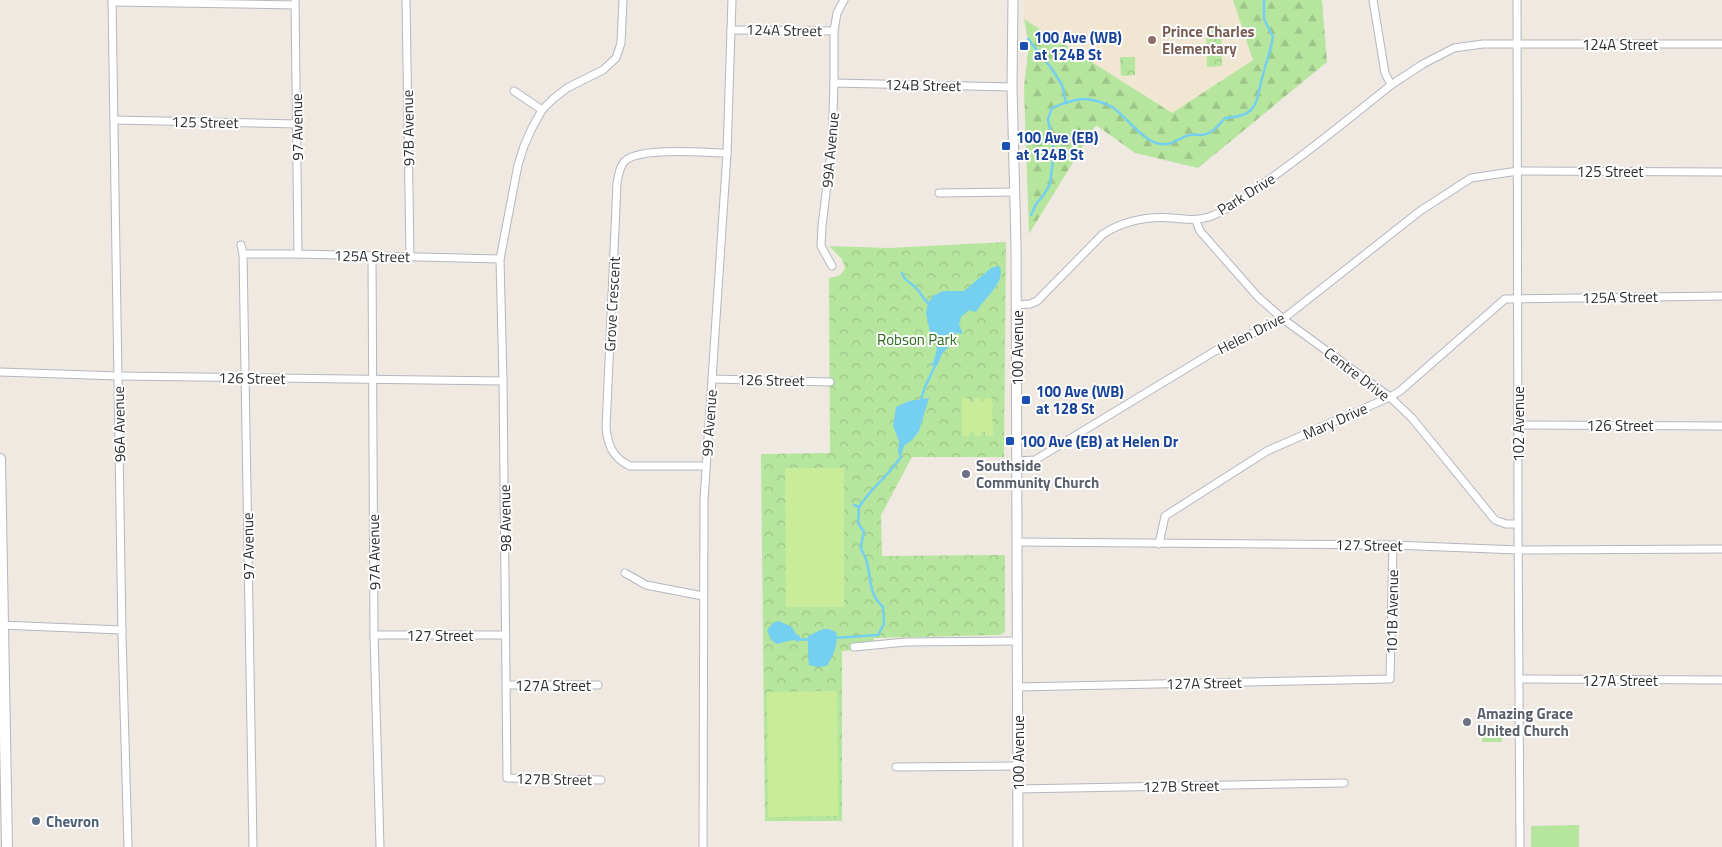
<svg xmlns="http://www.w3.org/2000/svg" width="1722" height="847" font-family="'Titillium Web',sans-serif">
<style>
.education{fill:#f0e6d1}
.grass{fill:#b6e59e}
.forest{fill:url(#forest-firs)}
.park{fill:url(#park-crowns)}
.pitch{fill:#c9ec9a}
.water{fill:#75cff0}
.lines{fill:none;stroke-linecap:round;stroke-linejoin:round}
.stream{stroke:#75cff0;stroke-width:2.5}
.minor-casing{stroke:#b4b7c1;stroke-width:9}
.tertiary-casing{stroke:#b4b7c1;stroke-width:11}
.secondary-casing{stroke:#b4b7c1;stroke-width:12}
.minor{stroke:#fff;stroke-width:7}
.tertiary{stroke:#fff;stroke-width:9}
.secondary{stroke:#fff;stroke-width:10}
.education-dot{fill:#8d6e63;stroke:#fff;stroke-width:2}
.transit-dot{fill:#1a4fb4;stroke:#fff;stroke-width:2}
.worship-dot{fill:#6b7280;stroke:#fff;stroke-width:2}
.service-dot{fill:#5c6f8a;stroke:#fff;stroke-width:2}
.labels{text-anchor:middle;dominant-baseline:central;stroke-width:4;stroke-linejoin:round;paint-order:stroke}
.street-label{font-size:15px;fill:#2e2e2e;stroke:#fff}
.education-label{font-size:15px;font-weight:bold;fill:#785e54;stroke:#fff;text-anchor:start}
.transit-label{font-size:15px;font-weight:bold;fill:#164399;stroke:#fff;text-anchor:start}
.park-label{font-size:15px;fill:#2c6e1b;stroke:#fff}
.worship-label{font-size:15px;font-weight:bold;fill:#5b616d;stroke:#fff;text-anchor:start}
.service-label{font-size:15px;font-weight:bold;fill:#4e5e75;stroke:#fff;text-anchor:start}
</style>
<defs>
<pattern id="forest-firs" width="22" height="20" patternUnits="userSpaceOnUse" patternTransform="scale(1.25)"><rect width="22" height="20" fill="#b6e59e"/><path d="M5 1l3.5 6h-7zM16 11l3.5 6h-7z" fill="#9dc588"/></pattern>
<pattern id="park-crowns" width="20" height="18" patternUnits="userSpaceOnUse" patternTransform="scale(1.25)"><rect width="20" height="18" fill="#b6e59e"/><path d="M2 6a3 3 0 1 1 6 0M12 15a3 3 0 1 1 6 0" fill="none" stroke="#9dc588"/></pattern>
</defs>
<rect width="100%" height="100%" fill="#efe9e1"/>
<polygon class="education" points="1024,0 1233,0 1253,60 1172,113 1024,19"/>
<g class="grass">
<path d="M1482 726H1502C1504 735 1505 733 1501 742H1482Z"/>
<polygon points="1579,825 1579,847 1531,847 1531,826"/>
</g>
<polygon class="forest" points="1233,0 1322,0 1327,62 1198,168 1135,153 1096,125 1029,234 1024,87 1029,44 1024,19 1172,113 1253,60"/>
<g class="park">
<polygon points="1206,25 1221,25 1222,66 1207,67"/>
<polygon points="1120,57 1135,57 1135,75 1121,76"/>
<path d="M1006 242 1004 457H912L881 515 882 556 1005 555V631L1003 634 998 635 874 638 873 649 842 651V821H765L761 454 830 453 829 278C837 277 841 276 845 268L842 259 829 246 889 248Z"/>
</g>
<g class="pitch">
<polygon points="962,398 969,398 970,402 973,402 973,398 981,398 981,402 985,402 985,398 992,398 993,436 985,436 985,432 982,432 981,436 974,436 974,432 970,432 970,436 962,436"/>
<polygon points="785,468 844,468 844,607 786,607"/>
<polygon points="837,691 838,816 768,817 767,692"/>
</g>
<g class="water">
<path d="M998 266 1000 267C1005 284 984 298 977 311L974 312 969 310 961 317 959 325 963 334 955 333 952 343 942 354 937 366 930 365 933 363 937 349 936 347 938 344 935 336 932 335 931 337 926 313 928 303 933 296 943 291H964L991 268Z"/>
<polygon points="929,398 919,431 912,440 904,446 900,459 898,451 899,441 893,426 896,407 909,401"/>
<polygon points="779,621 792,627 796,634 800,636 799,642 793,640 777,644 771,640 767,630 774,622"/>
<path d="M823 629H829L836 632C839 643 833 656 827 666L817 667 809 665C808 662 808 641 808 636Z"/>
</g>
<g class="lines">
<g class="stream">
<polyline points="1028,39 1052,69 1062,85 1066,103"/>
<path d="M1031 215 1036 204 1043 196 1050 184 1054 152 1048 119 1052 108C1062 104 1075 98 1086 99 1094 100 1105 103 1112 107 1128 117 1146 148 1168 144 1174 143 1182 137 1189 135 1194 134 1196 135 1201 135 1211 135 1219 125 1225 118 1260 116 1255 102 1263 75 1266 62 1271 50 1273 37L1264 19V0"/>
<path d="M902 273C905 283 913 283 918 290 922 295 923 299 928 303"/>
<polyline points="921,399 925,387 935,366"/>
<path d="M859 507C871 488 889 475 901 457"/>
<path d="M834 638 878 635 884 624 883 607C867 592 872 578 866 559 865 556 862 552 861 548 861 543 863 537 864 532L858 523 859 507 854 505"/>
<polyline points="797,639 811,640"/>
</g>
<g class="minor-casing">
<g id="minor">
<polyline points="112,0 122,636 128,847"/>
<polyline points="295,0 298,254"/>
<polyline points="406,0 410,256"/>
<polyline points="1517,0 1518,524 1520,847"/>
<polyline points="112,2 295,5"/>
<polyline points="731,30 834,31 837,13 844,0"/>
<polyline points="834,83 1012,87"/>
<polyline points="1391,85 1423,64 1454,48 1483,44 1722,44"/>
<polyline points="514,91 542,110"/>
<polyline points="114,120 297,124"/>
<polyline points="939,193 1015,192"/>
<polyline points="1196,221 1200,231 1258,297 1283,319 1390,397 1412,418 1495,520 1506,524 1518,524"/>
<polyline points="241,245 243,254 253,847"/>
<polyline points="243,254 298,254 500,259"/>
<polyline points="372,256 374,635 380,847"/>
<polyline points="832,266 821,246 822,226 832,144 834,83 834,31"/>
<path d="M1017 305 1030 304 1037 301 1103 234C1124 221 1147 216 1172 218 1185 219 1196 221 1209 217 1231 209 1249 194 1267 181 1310 151 1350 118 1391 85L1385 73 1373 0"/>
<polyline points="0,372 119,376 503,381"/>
<polyline points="712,379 830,382"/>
<polyline points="1518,425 1722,426"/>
<polyline points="1017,461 1035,460 1215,351 1283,319 1420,211 1471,178 1518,171 1722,172"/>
<path d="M706 466H630C613 458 608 446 606 428L617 184C618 177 619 168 624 162 637 146 706 153 727 153"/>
<polyline points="1017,542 1393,545 1518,550 1722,549"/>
<polyline points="1159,544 1165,516 1267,451 1390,397 1400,391 1505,299 1722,296"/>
<polyline points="625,573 646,585 703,596"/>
<polyline points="0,625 122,630"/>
<polyline points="374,635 506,635"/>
<polyline points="854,647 906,642 1018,641"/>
<polyline points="1519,679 1722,680"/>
<polyline points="507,685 598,685"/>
<polyline points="1018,687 1390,679 1393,545"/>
<polyline points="896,767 1018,766"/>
<polyline points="601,780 507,778 503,381 500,259 518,165 524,146 532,128 542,110 553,99 567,88 603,70 616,58 621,43 623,0"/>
<polyline points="1018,789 1344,783"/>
<polyline points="703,847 704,500 727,153 732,0"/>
</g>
</g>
<g class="tertiary-casing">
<polyline id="tertiary" points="1013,0 1012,87 1016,244 1018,847"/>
</g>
<g class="secondary-casing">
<polyline id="secondary" points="0,459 7,847"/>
</g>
<use href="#minor" class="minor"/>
<use href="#tertiary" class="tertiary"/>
<use href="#secondary" class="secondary"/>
</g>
<circle class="education-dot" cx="1152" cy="40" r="5"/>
<g class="transit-dot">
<rect x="1019" y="41" width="10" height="10" rx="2.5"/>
<rect x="1001" y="141" width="10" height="10" rx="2.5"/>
<rect x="1021" y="395" width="10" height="10" rx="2.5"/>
<rect x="1005" y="436" width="10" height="10" rx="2.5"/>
</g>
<g class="worship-dot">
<circle cx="966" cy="474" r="5"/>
<circle cx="1467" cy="722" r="5"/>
</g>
<circle class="service-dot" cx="36" cy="821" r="5"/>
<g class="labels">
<g class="street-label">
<text transform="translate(784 30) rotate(1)">124A Street</text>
<text x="1620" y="44">124A Street</text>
<text transform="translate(923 85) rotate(1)">124B Street</text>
<text transform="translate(205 122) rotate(1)">125 Street</text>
<text transform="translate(297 127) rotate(-91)">97 Avenue</text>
<text transform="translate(408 128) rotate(-91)">97B Avenue</text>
<text transform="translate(830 150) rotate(-85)">99A Avenue</text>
<text x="1610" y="171">125 Street</text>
<text transform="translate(1246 194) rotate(-32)">Park Drive</text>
<text transform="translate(372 256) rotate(1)">125A Street</text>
<text transform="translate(1620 297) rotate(-1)">125A Street</text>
<text transform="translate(612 304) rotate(-87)">Grove Crescent</text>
<text transform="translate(1251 333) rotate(-27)">Helen Drive</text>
<text transform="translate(1017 348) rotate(-90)">100 Avenue</text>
<text transform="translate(1357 374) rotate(37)">Centre Drive</text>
<text transform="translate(252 378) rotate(1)">126 Street</text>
<text transform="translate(771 380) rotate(1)">126 Street</text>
<text transform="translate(1335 421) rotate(-24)">Mary Drive</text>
<text transform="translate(709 423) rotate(-86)">99 Avenue</text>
<text transform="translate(119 424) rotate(-91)">96A Avenue</text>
<text transform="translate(1518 424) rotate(-90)">102 Avenue</text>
<text x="1620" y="425">126 Street</text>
<text transform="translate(505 518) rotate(-91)">98 Avenue</text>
<text transform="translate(1369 545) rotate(1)">127 Street</text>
<text transform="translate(248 546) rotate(-91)">97 Avenue</text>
<text transform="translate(374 552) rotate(-91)">97A Avenue</text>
<text transform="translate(1392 612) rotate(-89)">101B Avenue</text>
<text x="440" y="635">127 Street</text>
<text x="1620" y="680">127A Street</text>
<text transform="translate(1204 683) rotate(-1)">127A Street</text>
<text x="553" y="685">127A Street</text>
<text transform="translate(1018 753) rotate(-90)">100 Avenue</text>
<text transform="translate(554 779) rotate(1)">127B Street</text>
<text transform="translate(1181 786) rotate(-1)">127B Street</text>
</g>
<g class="education-label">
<text x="1162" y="31">Prince Charles<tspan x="1162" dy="17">Elementary</tspan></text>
</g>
<g class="transit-label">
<text x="1034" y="37">100 Ave (WB)<tspan x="1034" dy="17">at 124B St</tspan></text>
<text x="1016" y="137">100 Ave (EB)<tspan x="1016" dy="17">at 124B St</tspan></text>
<text x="1036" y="391">100 Ave (WB)<tspan x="1036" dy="17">at 128 St</tspan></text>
<text x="1020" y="441">100 Ave (EB) at Helen Dr</text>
</g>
<g class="park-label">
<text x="917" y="339">Robson Park</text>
</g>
<g class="worship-label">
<text x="976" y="465">Southside<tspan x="976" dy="17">Community Church</tspan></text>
<text x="1477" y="713">Amazing Grace<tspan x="1477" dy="17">United Church</tspan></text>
</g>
<g class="service-label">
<text x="46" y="821">Chevron</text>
</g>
</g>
</svg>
